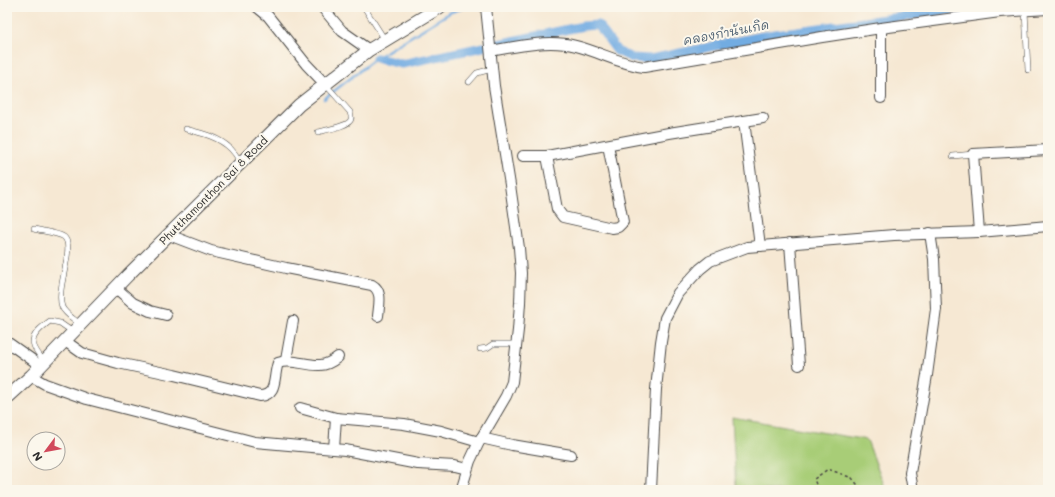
<svg xmlns="http://www.w3.org/2000/svg" width="1055" height="497" font-family="Mali,'Playpen Sans Thai',sans-serif">
<style>
.green{fill:#a8cd77;stroke:#6a7c51}
.lines{fill:none;stroke-linecap:round;stroke-linejoin:round}
.stream{stroke:#72ace2;stroke-width:2.5}
.canal{stroke:#72ace2;stroke-width:9}
.service-casing{stroke:#494744;stroke-width:6}
.minor-casing{stroke:#494744;stroke-width:12}
.tertiary-casing{stroke:#494744;stroke-width:14}
.path{stroke:#494744;stroke-width:1.5;stroke-dasharray:3 3;stroke-linecap:butt}
.service{stroke:#fff;stroke-width:5}
.minor{stroke:#fff;stroke-width:10}
.tertiary{stroke:#fff;stroke-width:12}
.labels{text-anchor:middle;dominant-baseline:central;stroke-width:4;stroke-linejoin:round;paint-order:stroke}
.street-label{font-size:11px;fill:#2b2b2b;stroke:#fbf7ec}
.water-label{font-size:12px;font-style:italic;fill:#44586b;stroke:#fbf7ec}
</style>
<rect width="100%" height="100%" fill="#fbf7ec"/>
<filter id="ink" filterUnits="userSpaceOnUse"><feTurbulence type="fractalNoise" baseFrequency=".025" numOctaves="2"/><feDisplacementMap in="SourceGraphic" scale="8" xChannelSelector="R" yChannelSelector="G"/><feConvolveMatrix kernelMatrix="1 2 1 2 8 2 1 2 1" color-interpolation-filters="sRGB"/></filter>
<filter id="wash" filterUnits="userSpaceOnUse"><feTurbulence type="fractalNoise" baseFrequency=".012" numOctaves="4" result="noise"/><feDisplacementMap in="SourceGraphic" scale="16" xChannelSelector="R" yChannelSelector="G"/><feGaussianBlur stdDeviation="0.9" result="paint"/><feColorMatrix in="noise" values="0 0 0 0 0 0 0 0 0 0 0 0 0 0 0 0 0 1.4 0 .05"/><feComposite in="paint" operator="in"/></filter>
<g filter="url(#wash)">
<rect width="100%" height="100%" fill="#f6e8d3"/>
<polygon class="green" points="732,417 867,440 886,490 736,490"/>
<g class="lines">
<polyline class="stream" points="324,99 376,58 451,12 466,7"/>
<g class="canal">
<polyline points="498,44 583,26 598,25 617,51 632,58 651,59 768,35 974,7"/>
<polyline points="376,58 402,64 483,47"/>
</g>
</g>
</g>
<g filter="url(#ink)">
<g class="lines">
<g class="service-casing">
<g id="service">
<polyline points="364,7 385,40"/>
<polyline points="1025,11 1028,70"/>
<polyline points="469,82 477,73 492,69"/>
<path d="M186 129C202 133 219 137 231 149 235 153 238 158 240 162"/>
<path d="M318 132C325 130 350 126 351 119 352 117 350 114 350 112L325 84"/>
<polyline points="953,156 973,154"/>
<path d="M34 229C41 231 59 233 64 237 76 247 55 289 62 307 65 314 74 319 80 324"/>
<polyline points="480,349 487,348 493,344 516,344"/>
<path d="M45 362C27 342 30 336 50 321L60 323 73 332"/>
</g>
</g>
<g class="minor-casing">
<g id="minor">
<polyline points="257,7 268,16 306,64 325,84"/>
<polyline points="322,7 342,31 369,50"/>
<polyline points="881,28 881,98"/>
<path d="M491 51C518 46 549 39 576 46 600 52 620 64 644 67L822 37 881 28 1000 12 1048 9"/>
<polyline points="744,121 760,246"/>
<polyline points="523,156 547,156 669,133 763,118"/>
<polyline points="547,156 557,209 563,217 612,228 618,227 623,222 608,145"/>
<polyline points="979,232 973,154 1048,150"/>
<path d="M169 235 211 251 286 268 372 285C383 291 379 305 378 316"/>
<polyline points="790,243 799,365"/>
<polyline points="116,288 133,303 150,311 166,315"/>
<path d="M65 341 82 353 118 363 174 375 260 396C278 395 273 376 278 363 292 358 306 366 320 365 327 365 333 361 338 357"/>
<polyline points="7,342 41,366"/>
<polyline points="286,360 293,321"/>
<polyline points="31,376 45,384 87,399 255,442 345,450 418,464 455,466 467,469"/>
<polyline points="300,408 336,418 404,424 441,431 479,442"/>
<polyline points="481,438 512,445 571,455"/>
<polyline points="334,449 336,418"/>
<polyline points="461,490 470,461 479,442 506,396 512,382 518,330 520,303 521,273 519,248 510,185 494,86 486,7"/>
<polyline points="651,490 656,389 661,342 665,318 678,293 700,269 710,261 747,247 894,235 979,232 1048,226"/>
<polyline points="913,490 910,473 927,375 936,309 934,259 930,233"/>
</g>
</g>
<g class="tertiary-casing">
<polyline id="tertiary" points="7,398 31,376 128,275 299,105 369,50 440,7"/>
</g>
<polyline class="path" points="818,490 814,479 828,469 852,478 862,490"/>
<use href="#service" class="service"/>
<use href="#minor" class="minor"/>
<use href="#tertiary" class="tertiary"/>
</g>
</g>
<g class="labels">
<g class="street-label">
<text transform="translate(213 190) rotate(-45)">Phutthamonthon Sai 8 Road</text>
</g>
<g class="water-label">
<text transform="translate(726 32) rotate(-11)">คลองกำนันเกิด</text>
</g>
</g>
<rect width="1055" height="497" fill="none" stroke="#fbf7ec" stroke-width="24"/>
<g transform="translate(46 451) rotate(238)"><circle r="19" fill="#fbf7ec" stroke="#a8a59f"/>
<path d="M0-3L7 15L0 10L-7 15Z" fill="#d1495b"/>
<text y="-6" font-size="11" font-weight="bold" text-anchor="middle" fill="#2b2b2b">N</text>
</g>
</svg>
